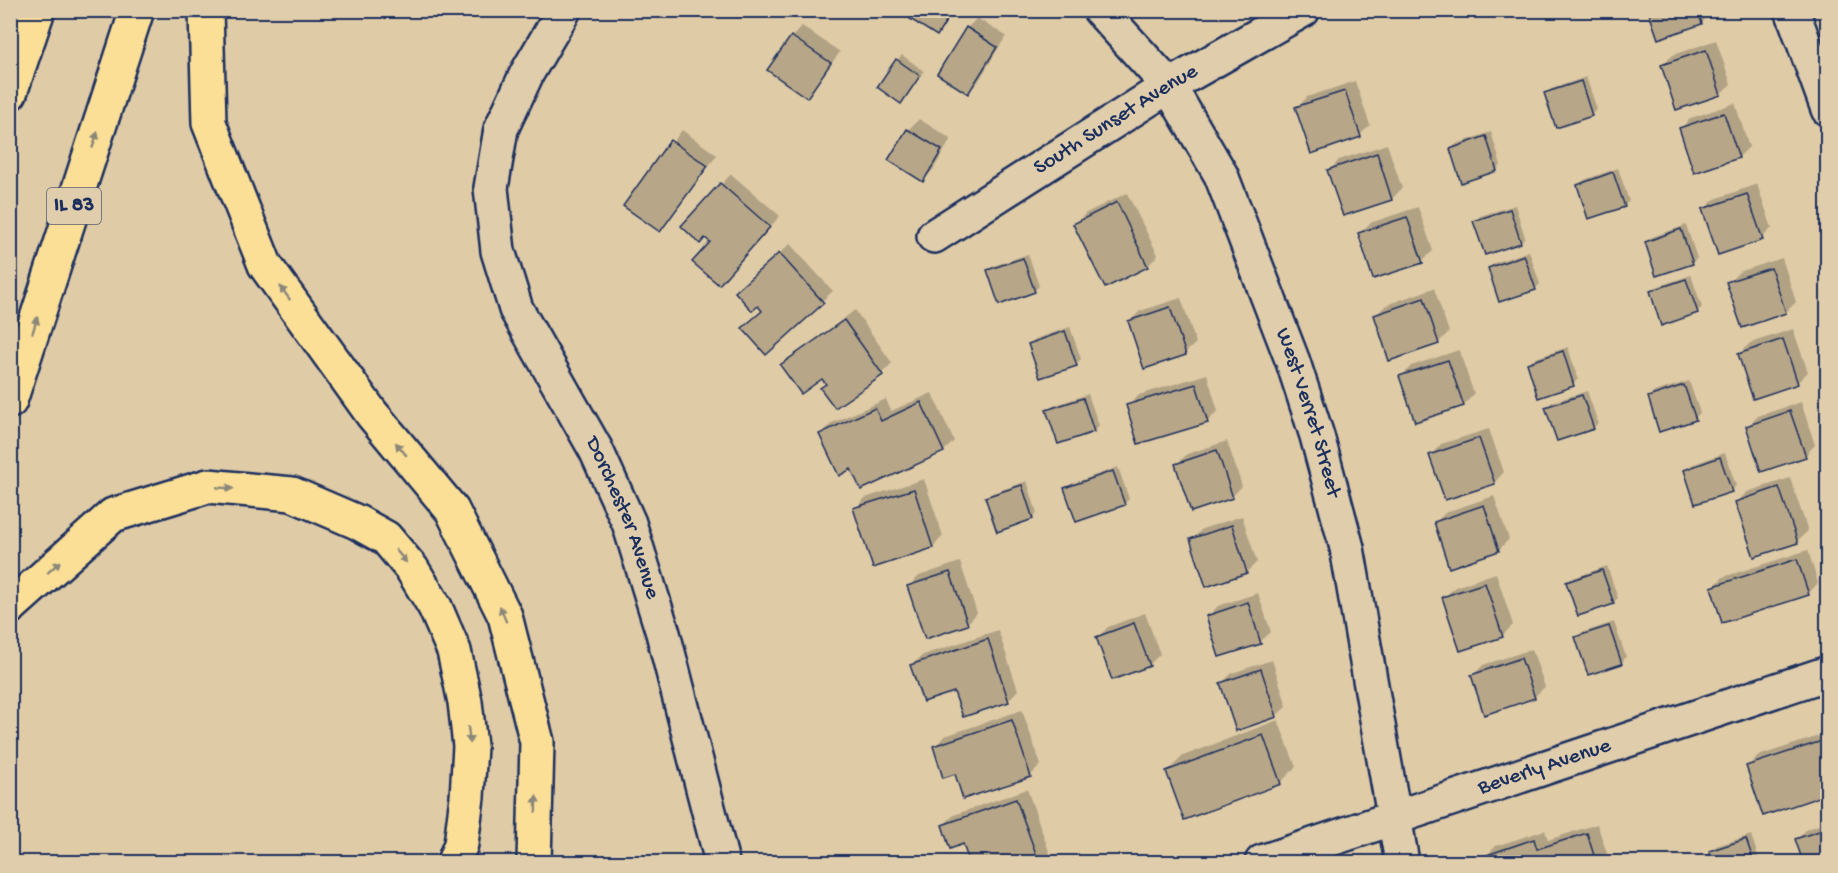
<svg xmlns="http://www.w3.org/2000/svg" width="1838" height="873" font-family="'Gochi Hand',sans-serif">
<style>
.shadow{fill:#0003}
.building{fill:#b7a688;stroke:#1b2f5e;stroke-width:1.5}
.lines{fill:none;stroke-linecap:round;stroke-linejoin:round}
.minor-casing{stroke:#1b2f5e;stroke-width:38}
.highway-casing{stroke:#1b2f5e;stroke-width:38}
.minor{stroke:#dfcdab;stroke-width:33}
.highway{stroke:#fbdf96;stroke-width:33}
.oneway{fill:#8b877a}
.labels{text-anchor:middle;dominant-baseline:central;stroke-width:4.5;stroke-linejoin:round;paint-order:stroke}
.shield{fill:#dfcdab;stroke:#565e75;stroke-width:1.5}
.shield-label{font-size:21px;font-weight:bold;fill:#1b2f5e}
.street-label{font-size:22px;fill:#1b2f5e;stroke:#dfcdab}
</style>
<rect width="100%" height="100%" fill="#dfcba6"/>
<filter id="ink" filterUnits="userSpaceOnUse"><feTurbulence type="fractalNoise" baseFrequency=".0167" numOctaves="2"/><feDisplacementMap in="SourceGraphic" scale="12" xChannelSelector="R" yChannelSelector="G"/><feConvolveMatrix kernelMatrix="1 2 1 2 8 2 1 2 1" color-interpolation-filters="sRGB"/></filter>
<g filter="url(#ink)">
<g class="shadow">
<polygon points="899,10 955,10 937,34"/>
<polygon points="1650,10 1712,10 1712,12 1702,23 1658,37"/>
<polygon points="977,18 1006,36 978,82 968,92 967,28"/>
<polygon points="802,26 840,52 807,96 792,37"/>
<polygon points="1716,40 1731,84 1720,94 1662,65 1673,55"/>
<polygon points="902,55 924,71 906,97 897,60"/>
<polygon points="1586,77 1597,109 1592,114 1557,126 1546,94 1551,89"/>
<polygon points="1355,81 1370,125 1360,135 1297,108 1307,97"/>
<polygon points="1735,103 1749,147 1739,157 1681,128 1691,118"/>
<polygon points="919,119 951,139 933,170 923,180 890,160 908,130"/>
<polygon points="682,130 717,155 660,230 625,206"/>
<polygon points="1491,132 1501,165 1497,170 1451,149 1456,144"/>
<polygon points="1387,144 1402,188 1392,199 1344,214 1329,171 1339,160"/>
<polygon points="1618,168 1629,201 1624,206 1579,185 1584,180"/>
<polygon points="731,174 780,216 729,273 712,242 683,226"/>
<polygon points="1757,184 1772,228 1762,238 1704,209 1715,199"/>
<polygon points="1127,193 1158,255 1148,266 1106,286 1075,224 1086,213"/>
<polygon points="1515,205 1525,237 1521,242 1475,221 1480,216"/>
<polygon points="1418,207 1433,251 1422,261 1360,233 1370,223"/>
<polygon points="1686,225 1697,258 1692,263 1647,242 1652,237"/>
<polygon points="790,244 833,291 766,353 763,310 748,281"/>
<polygon points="1529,251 1540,284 1535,289 1489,268 1494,263"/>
<polygon points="1028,254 1039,286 1034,291 989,271 993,266"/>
<polygon points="1782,258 1796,302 1786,312 1728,283 1739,272"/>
<polygon points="1691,275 1702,307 1697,312 1651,292 1656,287"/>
<polygon points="1434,288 1449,332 1438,343 1376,315 1386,305"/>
<polygon points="1181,298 1196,343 1185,353 1130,321 1140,311"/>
<polygon points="855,310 892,363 882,373 827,383 823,377 782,365"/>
<polygon points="1070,327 1081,359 1076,364 1030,344 1035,339"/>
<polygon points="1793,329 1808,372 1797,383 1739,354 1750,343"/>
<polygon points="1568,347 1578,379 1573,384 1528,364 1533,359"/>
<polygon points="1459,350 1474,394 1464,405 1401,377 1411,366"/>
<polygon points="1207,374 1218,411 1207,422 1128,406 1139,395"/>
<polygon points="1689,381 1700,413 1695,418 1649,397 1654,392"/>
<polygon points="1587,391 1598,423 1593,428 1547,407 1552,402"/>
<polygon points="932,393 954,441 944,451 852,467 821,434 832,423 886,399 891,411"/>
<polygon points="1088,394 1099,426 1094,431 1059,443 1048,411 1053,406"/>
<polygon points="1801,402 1815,445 1805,456 1748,426 1758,416"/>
<polygon points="1489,429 1504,472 1494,483 1431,455 1441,444"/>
<polygon points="1227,441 1242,486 1232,497 1177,464 1187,454"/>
<polygon points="1725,453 1736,486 1731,491 1686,470 1691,465"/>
<polygon points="1118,467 1129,499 1124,504 1066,489 1071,484"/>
<polygon points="1790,478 1808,531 1797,541 1737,502 1747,492"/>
<polygon points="924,479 943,536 933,547 874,566 855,509 865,498"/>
<polygon points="1027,481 1037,513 1032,518 987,498 992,493"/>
<polygon points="1494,496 1509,539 1499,550 1450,566 1436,522 1446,512"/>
<polygon points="1242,516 1257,562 1247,572 1192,540 1202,529"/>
<polygon points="1808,550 1818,583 1808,594 1713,587 1723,577"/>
<polygon points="960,562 977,613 967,624 909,586 919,576"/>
<polygon points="1607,566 1618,598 1613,603 1568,583 1573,578"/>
<polygon points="1496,573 1513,625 1502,636 1444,598 1455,587"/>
<polygon points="1258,593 1271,632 1260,642 1208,616 1218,606"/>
<polygon points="1145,613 1160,654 1150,664 1113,678 1098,637 1108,627"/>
<polygon points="1614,622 1626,657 1622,662 1589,673 1576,638 1581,633"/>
<polygon points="998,630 1018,690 1008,701 955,690 912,665 923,655"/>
<polygon points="1532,649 1545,687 1534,697 1473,675 1483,665"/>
<polygon points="1272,660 1287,706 1276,716 1221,684 1232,673"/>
<polygon points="1022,710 1041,765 1030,776 955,772 935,746 945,736"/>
<polygon points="1278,720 1296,767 1280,783 1168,771 1183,756"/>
<polygon points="1828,733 1828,793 1748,766 1758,756"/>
<polygon points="1027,789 1050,854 1041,862 971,862 964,842 943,825 954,815"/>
<polygon points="1828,822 1828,862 1805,862 1797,839 1807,829"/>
<polygon points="1597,824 1607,853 1598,862 1488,862 1486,856 1496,846 1545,830 1548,840"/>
<polygon points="1751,835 1760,862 1715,862 1711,851 1716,846"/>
</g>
<g class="building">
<polygon points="896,10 953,10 937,36"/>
<polygon points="1648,10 1698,10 1702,24 1658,39"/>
<polygon points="966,27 997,47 968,94 937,74"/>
<polygon points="791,36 831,63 807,98 767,70"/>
<polygon points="1706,50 1721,95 1676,110 1661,65"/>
<polygon points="896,59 920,76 901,104 877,87"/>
<polygon points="1581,81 1592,116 1556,128 1544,93"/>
<polygon points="1345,91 1361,137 1311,154 1295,107"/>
<polygon points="1724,113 1739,158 1694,173 1679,128"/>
<polygon points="907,129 942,150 923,182 888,160"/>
<polygon points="1486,136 1497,171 1461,183 1450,149"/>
<polygon points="670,140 708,166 660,232 623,206"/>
<polygon points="1377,153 1392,200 1343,216 1327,170"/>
<polygon points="1613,172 1625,207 1588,219 1577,185"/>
<polygon points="720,183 770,227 719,285 692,262 710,242 705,238 700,244 681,226"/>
<polygon points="1747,194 1763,240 1718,255 1702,209"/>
<polygon points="1117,202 1148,267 1105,288 1073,224"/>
<polygon points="1510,209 1521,243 1485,255 1473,221"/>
<polygon points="1407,217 1423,263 1373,279 1358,233"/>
<polygon points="1681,229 1693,264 1656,276 1645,242"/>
<polygon points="779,253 824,303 766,355 742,328 762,311 758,306 752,311 735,292"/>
<polygon points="1524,255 1536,290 1499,302 1488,268"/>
<polygon points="1023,258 1035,292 999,305 987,270"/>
<polygon points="1771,268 1786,313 1742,328 1726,282"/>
<polygon points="1686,279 1698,313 1661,326 1650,291"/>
<polygon points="1424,298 1439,344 1389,361 1374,315"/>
<polygon points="1170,307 1186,355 1144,369 1128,321"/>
<polygon points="844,320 883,375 835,408 820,388 826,384 822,379 801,394 780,365"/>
<polygon points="1065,331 1077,366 1040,378 1028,344"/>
<polygon points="1783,339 1798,384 1753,399 1738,354"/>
<polygon points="1563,351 1574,386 1538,398 1527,363"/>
<polygon points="1448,360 1464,406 1415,422 1399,376"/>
<polygon points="1196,384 1208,423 1138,444 1126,405"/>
<polygon points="1684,385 1696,420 1659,432 1648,397"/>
<polygon points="1582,395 1594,429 1557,441 1545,407"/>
<polygon points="1083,398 1094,432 1058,444 1046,410"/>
<polygon points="921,402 944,452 861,490 851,469 839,476 819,434 875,408 881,421"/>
<polygon points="1790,411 1806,457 1761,472 1746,426"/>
<polygon points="1479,438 1495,484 1445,500 1429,455"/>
<polygon points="1217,450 1233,498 1191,512 1175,464"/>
<polygon points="1720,457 1732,492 1695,504 1684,470"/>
<polygon points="1113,471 1125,505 1076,522 1064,488"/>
<polygon points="1022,485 1033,519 997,532 985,497"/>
<polygon points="1779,487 1798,543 1754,557 1735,502"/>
<polygon points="914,489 933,548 873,568 853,508"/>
<polygon points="1484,505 1499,551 1449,568 1434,522"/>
<polygon points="1232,525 1247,573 1206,587 1190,539"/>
<polygon points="1797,559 1809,595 1722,623 1711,587"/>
<polygon points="1602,570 1614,604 1578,616 1566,582"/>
<polygon points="950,572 968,625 925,639 907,586"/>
<polygon points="1485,583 1503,637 1460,651 1442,597"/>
<polygon points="1248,602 1261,644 1219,657 1206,616"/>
<polygon points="1134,623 1150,666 1112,680 1096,637"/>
<polygon points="1609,626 1622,664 1588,675 1575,637"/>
<polygon points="988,639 1009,702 963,717 954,692 923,702 910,665"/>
<polygon points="1521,658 1535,698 1484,715 1471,675"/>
<polygon points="1261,669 1277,717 1236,731 1220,683"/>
<polygon points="1012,720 1031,777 963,799 955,774 943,778 933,746"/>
<polygon points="1263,735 1281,784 1184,820 1166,771"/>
<polygon points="1825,740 1828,748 1828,794 1763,816 1746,766"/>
<polygon points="1016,799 1039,862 969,862 963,844 950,849 942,825"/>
<polygon points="1828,828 1828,862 1803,862 1795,839"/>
<polygon points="1587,833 1596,862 1486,862 1484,856 1534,839 1537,849"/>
<polygon points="1746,839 1754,862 1713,862 1709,851"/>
</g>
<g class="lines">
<g class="minor-casing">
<g id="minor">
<path id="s1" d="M564 10 527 73 501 129 491 188 498 251 516 309 596 450 629 523 663 633 722 862"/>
<path id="s2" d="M1100 10 1169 86 1221 175 1293 362 1317 436 1347 548 1402 862"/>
<polyline points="1792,10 1828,109"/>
<path id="s3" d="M934 236 1169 86 1303 10"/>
<path id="s4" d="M1262 862 1828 673"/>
</g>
</g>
<g class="highway-casing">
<g id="highway">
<polyline points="206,10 209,123 265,265 372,414 452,510 505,616 537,742 534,862"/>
<polyline points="10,93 38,10"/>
<polyline points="10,401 137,10"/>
<polyline points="10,607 113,515 208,486 292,494 357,522 386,538 412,569 435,607 454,651 465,702 470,746 467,797 461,844 454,862"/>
</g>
</g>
<use href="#minor" class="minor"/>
<use href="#highway" class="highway"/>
</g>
<defs><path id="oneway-solid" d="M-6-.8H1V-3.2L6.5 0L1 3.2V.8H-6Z" transform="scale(1.5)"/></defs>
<g class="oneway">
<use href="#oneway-solid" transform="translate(95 140) rotate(-72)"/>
<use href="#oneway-solid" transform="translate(285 293) rotate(-126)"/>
<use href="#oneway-solid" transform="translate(35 325) rotate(-72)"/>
<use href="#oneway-solid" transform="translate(401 449) rotate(-130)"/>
<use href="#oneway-solid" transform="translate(225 488) rotate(5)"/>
<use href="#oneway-solid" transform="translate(401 556) rotate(50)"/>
<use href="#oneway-solid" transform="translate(54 567) rotate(-42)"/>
<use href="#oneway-solid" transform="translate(503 614) rotate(-112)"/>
<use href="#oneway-solid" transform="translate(469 735) rotate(83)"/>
<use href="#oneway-solid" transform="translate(536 804) rotate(-89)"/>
</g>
</g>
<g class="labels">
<rect class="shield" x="47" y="188" width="54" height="36" rx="4.5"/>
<g class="shield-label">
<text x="74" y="206">IL 83</text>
</g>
<g class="street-label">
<text stroke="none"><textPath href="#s3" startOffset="216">South Sunset Avenue</textPath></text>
<text stroke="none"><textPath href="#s2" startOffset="459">West Verret Street</textPath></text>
<text stroke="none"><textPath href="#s1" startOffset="554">Dorchester Avenue</textPath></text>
<text stroke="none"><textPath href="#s4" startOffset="298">Beverly Avenue</textPath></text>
</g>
</g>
<rect width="1838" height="873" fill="none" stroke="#dfcdab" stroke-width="36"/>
<rect x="18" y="18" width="1802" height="837" fill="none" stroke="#1b2f5e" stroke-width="2" filter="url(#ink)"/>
</svg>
